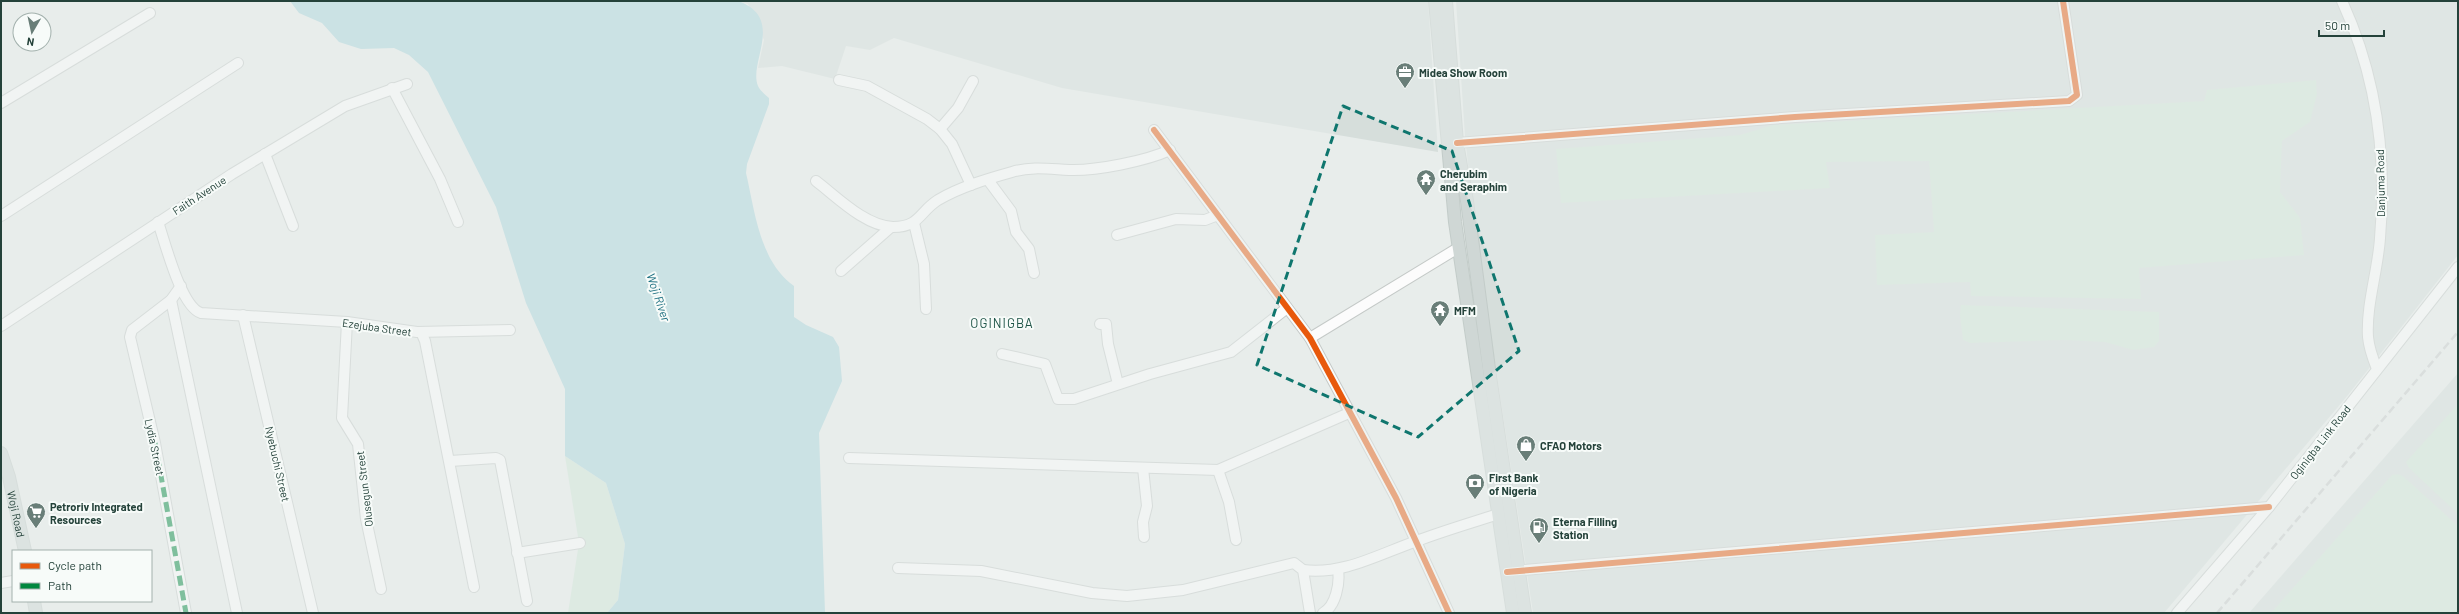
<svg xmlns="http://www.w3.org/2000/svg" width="2459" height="614" font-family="Barlow,sans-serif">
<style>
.built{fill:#d6dedb}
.green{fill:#d1e6d8}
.water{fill:#a9d4db}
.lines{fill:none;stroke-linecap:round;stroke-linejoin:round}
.minor-casing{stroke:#c5cac8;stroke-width:12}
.major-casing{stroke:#c3ccc9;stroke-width:14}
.minor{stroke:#fcfcfc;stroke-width:10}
.major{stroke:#cfd7d5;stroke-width:12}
.rail{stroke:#c9cdcc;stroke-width:2.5;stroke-dasharray:8 4;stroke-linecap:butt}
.quiet{stroke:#00873e;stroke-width:5;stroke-dasharray:10 5;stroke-linecap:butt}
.cycleway-casing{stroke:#f7fbf9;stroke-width:8}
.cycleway{stroke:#e8590c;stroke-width:6}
.marked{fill:none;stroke:#0f766e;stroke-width:3;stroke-dasharray:8 5;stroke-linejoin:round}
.labels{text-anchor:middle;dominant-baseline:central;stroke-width:4;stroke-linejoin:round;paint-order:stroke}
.poi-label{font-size:11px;font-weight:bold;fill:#24423a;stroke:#f7fbf9;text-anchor:start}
.street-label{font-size:11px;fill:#24423a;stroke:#f7fbf9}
.water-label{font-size:12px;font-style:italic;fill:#1c6f80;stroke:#f7fbf9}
.quarter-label{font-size:13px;letter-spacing:1px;fill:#1f5548;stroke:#f7fbf9}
</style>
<rect width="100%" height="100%" fill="#e8edeb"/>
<g class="built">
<polygon points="738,1 1428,1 1438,152 1062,88 894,38 870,50 846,46 835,79 782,66 758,68 764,40 748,4"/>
<polygon points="1456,1 2458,1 2458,255 2348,395 2164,613 1533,613 1475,231 1465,136"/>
<polygon points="2458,373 2458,613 2249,613"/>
</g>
<g class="green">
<polygon points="2316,80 2317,94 2310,122 2282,141 2280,192 2300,218 2304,255 2139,268 2141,299 1971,296 1970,282 1877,285 1875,235 1934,232 1929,161 1826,162 1830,188 1561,203 1556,149 1740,135 1773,125 2204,101 2207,90"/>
<polygon points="1961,305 2159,312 2159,341 2154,347 2133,350 2105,342 2063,340 1970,343 1963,340 1960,315"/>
<polygon points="2458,404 2458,514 2409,468 2406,462"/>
<polygon points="565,456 606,483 625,544 618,600 607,613 568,613 579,543"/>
<polygon points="2399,474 2404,477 2458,526 2458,613 2271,613 2392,475"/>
</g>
<path class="water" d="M290 1H738C786 18 748 63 758 86 760 91 766 95 769 98V104L747 164 746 173C755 211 759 261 794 286V317L806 325 833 337 839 347 842 381 819 433 825 613H607L618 600 625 544 606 483 565 456V389L526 303 496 207 428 72 409 55 394 48 361 49 339 42 322 23 299 13Z"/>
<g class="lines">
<g class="minor-casing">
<g id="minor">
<path d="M2342 1C2376 75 2387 157 2380 238 2378 270 2366 305 2368 337 2369 348 2373 359 2377 369"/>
<polyline points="839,80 867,86 927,119 940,129 952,144 971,185"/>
<polyline points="392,88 440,179 458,222"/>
<polyline points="1,103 150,13"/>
<polyline points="940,129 958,108 973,81"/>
<polyline points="1154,130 1310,338 1396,498 1449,613"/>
<polyline points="1457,143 1795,117 2069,101 2077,95 2063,1"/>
<polyline points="265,154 293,226"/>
<polyline points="988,180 1011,211 1016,232 1029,249 1034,273"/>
<path d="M816 181C837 197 865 226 893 227 920 227 919 212 938 200 960 187 987 179 1012 172 1032 166 1049 169 1069 170 1096 171 1146 161 1170 150"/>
<polyline points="1,216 238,63"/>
<path d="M158 222C165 242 181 307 201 313L347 322 417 332 510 330"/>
<polyline points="914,223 924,264 926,309"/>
<polyline points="1117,235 1176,219 1205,220 1218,215"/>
<polyline points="841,271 891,227"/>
<polyline points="181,286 171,300 132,330 130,337 155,443 186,613"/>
<polyline points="171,300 237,613"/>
<polyline points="243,315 313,613"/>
<polyline points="347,322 342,418 358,444 366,519 381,589"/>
<polyline points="1100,324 1106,324 1108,344 1118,384"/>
<polyline points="1,326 232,174 345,106 407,84"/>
<polyline points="421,332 425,341 474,587"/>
<polyline points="1310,338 1458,248"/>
<polyline points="1002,354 1045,364 1058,399 1074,399 1150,374 1231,352 1287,308"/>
<polyline points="849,458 1218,470 1349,413"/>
<polyline points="450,461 496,458 500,460 527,601"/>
<polyline points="1143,468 1147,506 1143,522 1144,537"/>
<polyline points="1218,470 1229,502 1236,540"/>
<polyline points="517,553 580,543"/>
<polyline points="898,568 981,571 1092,593 1127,596 1183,590 1294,563 1303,570 1310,613"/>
<path d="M1303 570C1344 575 1379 554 1417 541 1443 531 1471 523 1498 514"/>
<polyline points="1512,571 2269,507"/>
<polyline points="1,583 13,581"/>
<path d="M1323 613C1336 606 1340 583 1338 570"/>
<polyline points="2177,613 2269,507 2458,267"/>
</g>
</g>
<g class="major-casing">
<g id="major">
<polyline points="1435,1 1455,222 1513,613"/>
<polyline points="1446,1 1457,143 1467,201 1490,376 1525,613"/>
<path id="s1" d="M1 453 9 477 25 551"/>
<polyline points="34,601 36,613"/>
</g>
</g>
<use href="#minor" class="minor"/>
<use href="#major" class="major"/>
<polyline class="rail" points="2217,613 2458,332"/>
<polyline class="quiet" points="155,443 186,613"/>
<g class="cycleway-casing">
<g id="cycleway">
<polyline points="1154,130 1310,338 1396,498 1449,613"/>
<polyline points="1457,143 1795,117 2069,101 2077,95 2063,1"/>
<polyline points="1507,572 2269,507"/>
</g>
</g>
<use href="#cycleway" class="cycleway"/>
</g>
<path d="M0 0H2459V614H0ZM1343 106 1452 151 1519 351 1418 437 1257 365Z" fill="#e8edeb" fill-opacity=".55" fill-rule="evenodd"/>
<path class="marked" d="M1343 106 1452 151 1519 351 1418 437 1257 365Z"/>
<defs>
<g id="office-pin" transform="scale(1)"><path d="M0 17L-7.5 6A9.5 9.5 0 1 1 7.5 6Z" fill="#697e78" stroke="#f7fbf9"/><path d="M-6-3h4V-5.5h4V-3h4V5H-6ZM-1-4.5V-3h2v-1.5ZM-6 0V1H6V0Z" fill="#fff"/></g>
<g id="temple-pin" transform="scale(1)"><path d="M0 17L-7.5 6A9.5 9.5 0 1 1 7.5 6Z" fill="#697e78" stroke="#f7fbf9"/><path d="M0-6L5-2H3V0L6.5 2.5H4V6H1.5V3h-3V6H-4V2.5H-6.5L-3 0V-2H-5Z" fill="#fff"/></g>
<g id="shop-pin" transform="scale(1)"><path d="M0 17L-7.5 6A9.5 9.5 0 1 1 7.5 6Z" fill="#697e78" stroke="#f7fbf9"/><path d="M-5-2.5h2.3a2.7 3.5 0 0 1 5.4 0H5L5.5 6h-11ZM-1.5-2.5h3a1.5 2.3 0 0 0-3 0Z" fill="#fff"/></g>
<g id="bank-pin" transform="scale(1)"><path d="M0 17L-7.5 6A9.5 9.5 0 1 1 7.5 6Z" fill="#697e78" stroke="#f7fbf9"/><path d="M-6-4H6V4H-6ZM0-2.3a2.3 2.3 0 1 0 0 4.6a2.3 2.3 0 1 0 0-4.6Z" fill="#fff"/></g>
<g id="supermarket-pin" transform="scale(1)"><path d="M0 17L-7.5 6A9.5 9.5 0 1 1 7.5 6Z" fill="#697e78" stroke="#f7fbf9"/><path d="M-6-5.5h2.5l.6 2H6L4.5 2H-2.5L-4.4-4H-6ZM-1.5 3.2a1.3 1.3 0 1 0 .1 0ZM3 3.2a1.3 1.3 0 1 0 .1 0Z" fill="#fff"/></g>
<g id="fuel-pin" transform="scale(1)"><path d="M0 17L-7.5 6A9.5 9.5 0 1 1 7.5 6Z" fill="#697e78" stroke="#f7fbf9"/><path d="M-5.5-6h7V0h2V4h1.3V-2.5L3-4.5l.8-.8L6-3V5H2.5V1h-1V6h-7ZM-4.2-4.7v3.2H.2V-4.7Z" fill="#fff"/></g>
</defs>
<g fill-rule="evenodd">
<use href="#office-pin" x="1405" y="72"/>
<use href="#temple-pin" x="1426" y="179"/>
<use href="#temple-pin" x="1440" y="310"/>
<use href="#shop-pin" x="1526" y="445"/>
<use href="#bank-pin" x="1475" y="483"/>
<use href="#supermarket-pin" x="36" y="512"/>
<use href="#fuel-pin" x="1539" y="527"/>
</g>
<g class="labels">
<g class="poi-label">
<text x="1419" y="72">Midea Show Room</text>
<text x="1440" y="173">Cherubim<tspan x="1440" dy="13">and Seraphim</tspan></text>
<text x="1454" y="310">MFM</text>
<text x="1540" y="445">CFAO Motors</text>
<text x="1489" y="477">First Bank<tspan x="1489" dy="13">of Nigeria</tspan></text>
<text x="50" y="506">Petroriv Integrated<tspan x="50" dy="13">Resources</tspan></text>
<text x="1553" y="521">Eterna Filling<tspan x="1553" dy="13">Station</tspan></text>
</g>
<g class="street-label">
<text transform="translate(2380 183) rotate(-91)">Danjuma Road</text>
<text transform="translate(199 195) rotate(-33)">Faith Avenue</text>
<text transform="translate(377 327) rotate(8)">Ezejuba Street</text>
<text transform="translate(2320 442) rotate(-52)">Oginigba Link Road</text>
<text transform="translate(155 447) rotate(78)">Lydia Street</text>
<text transform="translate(278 464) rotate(77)">Nyebuchi Street</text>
<text transform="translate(364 489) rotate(-97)">Olusegun Street</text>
<text stroke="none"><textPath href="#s1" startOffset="63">Woji Road</textPath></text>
</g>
<g class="water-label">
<text transform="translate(659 297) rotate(71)">Woji River</text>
</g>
<g class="quarter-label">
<text x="1002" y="323">OGINIGBA</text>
</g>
</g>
<rect width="2459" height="614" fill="none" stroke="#24423a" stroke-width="4"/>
<rect x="12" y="550" width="140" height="52" fill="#f7fbf9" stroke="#a3b1ad"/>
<rect x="20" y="563" width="20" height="6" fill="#e8590c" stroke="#a3b1ad"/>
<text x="48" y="570" font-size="12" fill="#24423a">Cycle path</text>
<rect x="20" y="583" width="20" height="6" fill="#00873e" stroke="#a3b1ad"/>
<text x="48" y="590" font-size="12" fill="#24423a">Path</text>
<g transform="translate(32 32) rotate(189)"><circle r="19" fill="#f7fbf9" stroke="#a3b1ad"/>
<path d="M0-3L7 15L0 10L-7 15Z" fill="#697e78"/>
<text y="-6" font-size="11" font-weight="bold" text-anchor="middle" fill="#24423a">N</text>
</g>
<path d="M2319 30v6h65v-6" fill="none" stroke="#24423a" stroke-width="2"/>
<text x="2325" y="30" font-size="12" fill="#24423a" stroke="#f7fbf9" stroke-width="3" paint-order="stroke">50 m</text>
</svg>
